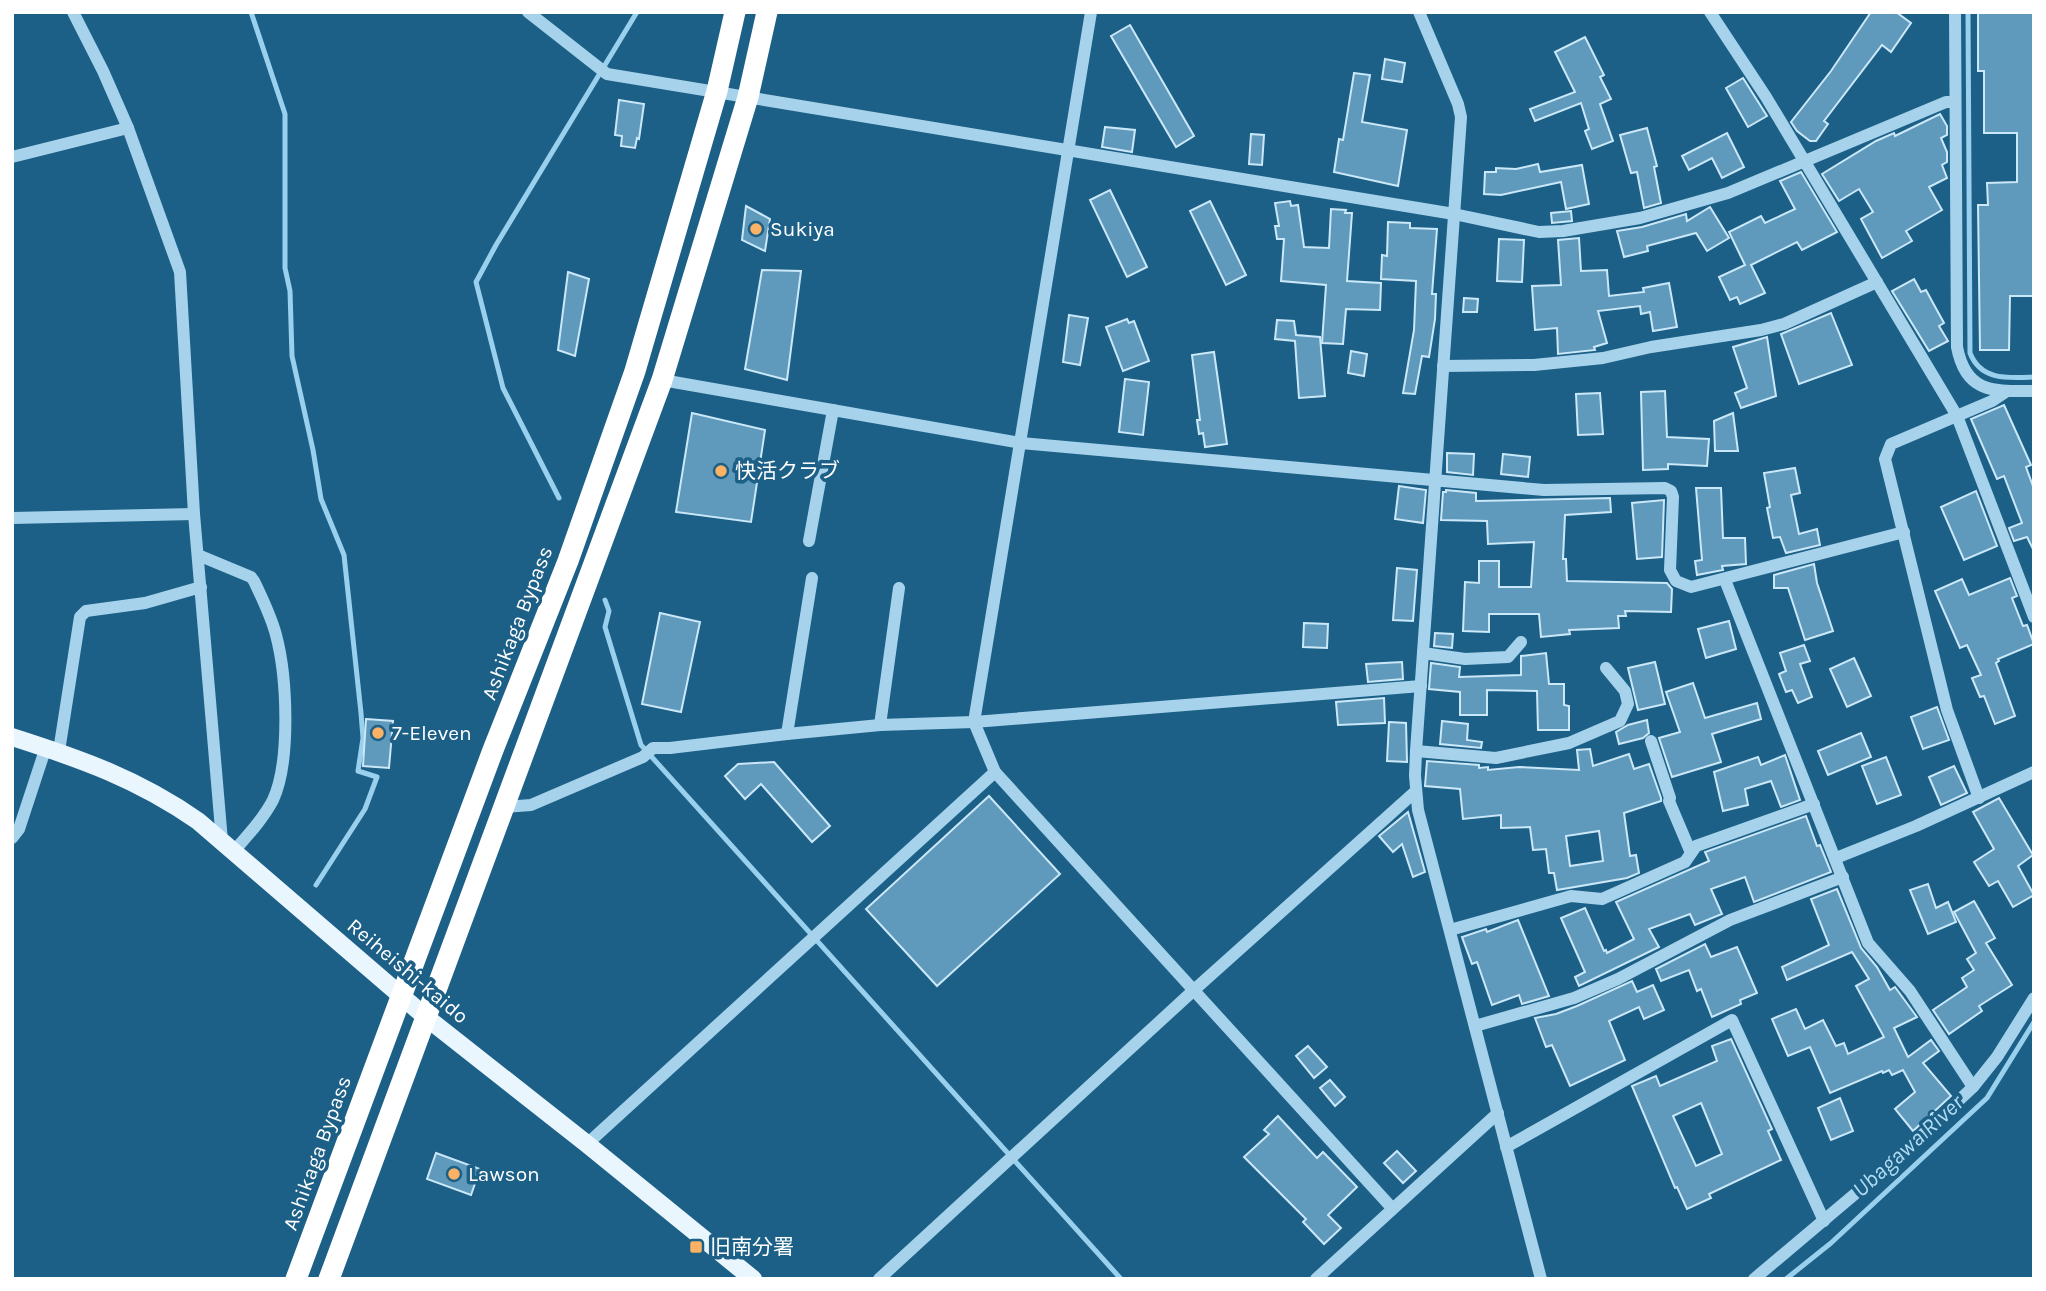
<svg xmlns="http://www.w3.org/2000/svg" width="2046" height="1291" font-family="Karla,'Noto Sans JP',sans-serif">
<style>
.lines{fill:none;stroke-linecap:round;stroke-linejoin:round}
.stream{stroke:#99d0ed;stroke-width:5}
.building{fill:#5f99bb;stroke:#cbe8f8;stroke-width:2;fill-rule:evenodd}
.minor{stroke:#a6d3eb;stroke-width:12}
.major{stroke:#eaf6fe;stroke-width:18}
.highway{stroke:#fff;stroke-width:21}
.poi-dot{fill:#fbb264;stroke:#1d6087;stroke-width:2.5}
.labels{text-anchor:middle;dominant-baseline:central;stroke-width:7;stroke-linejoin:round;paint-order:stroke}
.poi-label{font-size:21px;fill:#fff;stroke:#1d6087;text-anchor:start}
.street-label{font-size:21px;fill:#fff;stroke:#1d6087}
.water-label{font-size:23px;font-style:italic;fill:#b1dcf3;stroke:#1d6087}
</style>
<rect width="100%" height="100%" fill="#1d6087"/>
<g class="lines">
<g class="stream">
<polyline points="251,12 285,114 285,268 290,291 292,356 313,450 321,499 344,555 361,713 363,738 358,771 377,777 365,809 316,885"/>
<path d="M1968 12 1970 353C1981 381 2008 378 2034 377"/>
<polyline points="559,498 503,388 476,282 496,245 637,12"/>
<polyline points="605,600 609,611 605,627 641,745 1121,1279"/>
<polyline points="1786,1279 1831,1243 1987,1098 2034,1022"/>
</g>
</g>
<g class="building">
<polygon points="1871,12 1896,12 1911,23 1891,52 1882,45 1824,121 1828,124 1816,141 1810,141 1797,131 1791,122 1831,71"/>
<polygon points="1978,12 2034,12 2034,296 2010,296 2009,350 1980,350 1978,205 1988,205 1987,183 2017,182 2017,133 1984,133 1984,71 1978,71"/>
<polygon points="1130,25 1194,136 1176,147 1111,36"/>
<polygon points="1585,37 1604,75 1600,77 1611,99 1600,104 1613,141 1592,149 1585,131 1589,129 1581,103 1535,121 1530,109 1575,92 1555,52"/>
<polygon points="1385,59 1405,63 1402,82 1382,79"/>
<polygon points="1354,73 1370,75 1362,122 1407,130 1398,186 1334,172 1339,139 1343,140"/>
<polygon points="1743,78 1767,116 1748,127 1726,88"/>
<polygon points="619,100 644,104 639,139 637,138 635,148 621,146 622,136 615,135"/>
<polygon points="1940,114 1947,126 1947,135 1941,138 1947,152 1947,162 1942,165 1947,178 1929,187 1942,210 1906,231 1912,241 1882,258 1861,219 1873,212 1859,189 1839,201 1822,174 1876,141 1894,133 1895,136"/>
<polygon points="1105,127 1135,130 1132,152 1102,147"/>
<polygon points="1647,128 1657,166 1654,167 1661,203 1644,208 1637,172 1631,173 1620,135"/>
<polygon points="1727,133 1744,167 1722,178 1712,158 1689,170 1682,156"/>
<polygon points="1251,134 1264,135 1262,165 1249,164"/>
<polygon points="1538,164 1540,172 1582,165 1589,204 1566,209 1561,182 1501,195 1484,194 1485,172 1496,172 1496,168 1516,169"/>
<polygon points="1801,172 1837,232 1802,250 1797,242 1751,265 1765,293 1740,304 1737,297 1730,300 1719,277 1745,265 1729,232 1761,216 1765,223 1795,209 1780,181"/>
<polygon points="1110,190 1147,267 1127,277 1090,200"/>
<polygon points="1210,201 1246,275 1226,285 1190,211"/>
<polygon points="1290,201 1291,206 1298,205 1304,247 1329,248 1331,209 1346,210 1345,213 1352,213 1347,281 1381,283 1380,310 1346,309 1343,344 1322,343 1326,285 1281,281 1284,239 1277,239 1275,226 1279,226 1275,203"/>
<polygon points="746,206 770,219 765,251 742,240"/>
<polygon points="1710,207 1729,238 1707,251 1696,233 1647,246 1648,251 1624,257 1617,231 1642,227 1686,214 1687,221"/>
<polygon points="1571,211 1572,221 1552,223 1551,213"/>
<polygon points="1388,222 1410,223 1410,228 1437,229 1432,294 1436,294 1435,319 1429,357 1422,356 1415,394 1403,393 1414,330 1416,281 1381,279 1382,255 1387,256"/>
<polygon points="1579,238 1581,271 1607,270 1609,296 1644,292 1643,288 1669,283 1677,327 1653,331 1650,312 1641,314 1640,306 1598,311 1607,343 1594,347 1595,350 1558,354 1557,328 1535,330 1532,286 1561,285 1558,240"/>
<polygon points="1499,239 1524,240 1522,282 1497,281"/>
<polygon points="762,270 801,271 787,380 745,369"/>
<polygon points="568,272 589,279 575,356 558,350"/>
<polygon points="1914,279 1921,292 1926,290 1933,303 1944,323 1939,326 1948,341 1929,351 1892,291"/>
<polygon points="1464,298 1478,299 1477,312 1463,312"/>
<polygon points="1831,313 1852,365 1799,384 1781,334"/>
<polygon points="1069,315 1088,318 1080,365 1063,362"/>
<polygon points="1127,319 1129,323 1134,321 1149,361 1123,371 1106,327"/>
<polygon points="1277,320 1294,321 1296,335 1320,337 1325,396 1299,398 1295,341 1275,339"/>
<polygon points="1767,337 1776,396 1741,408 1735,393 1747,388 1733,347"/>
<polygon points="1351,351 1367,354 1364,376 1348,373"/>
<polygon points="1214,352 1227,444 1205,447 1203,433 1199,434 1197,420 1200,420 1192,355"/>
<polygon points="1125,379 1149,382 1143,435 1119,432"/>
<polygon points="1665,391 1667,437 1709,439 1707,466 1668,464 1668,469 1643,470 1641,392"/>
<polygon points="1600,393 1603,434 1578,435 1576,394"/>
<polygon points="2004,405 2031,465 2026,467 2034,489 2034,551 2027,537 2014,541 2009,528 2022,523 2004,476 1997,479 1971,419"/>
<polygon points="692,413 765,430 751,522 676,512"/>
<polygon points="1733,413 1738,451 1715,451 1714,421"/>
<polygon points="1447,453 1474,454 1473,475 1447,472"/>
<polygon points="1503,454 1530,457 1528,477 1501,474"/>
<polygon points="1795,468 1800,493 1791,495 1799,534 1817,529 1820,545 1786,553 1780,537 1773,538 1767,508 1770,507 1764,473"/>
<polygon points="1399,486 1426,490 1423,523 1395,519"/>
<polygon points="1696,488 1721,488 1723,538 1745,538 1746,564 1722,566 1723,570 1697,575 1695,561 1702,560"/>
<polygon points="1446,490 1476,493 1476,501 1610,498 1611,512 1565,515 1563,559 1566,559 1567,581 1667,583 1672,589 1671,612 1625,611 1626,616 1618,616 1619,628 1569,630 1570,634 1541,637 1539,614 1489,614 1489,632 1463,631 1465,582 1479,583 1479,561 1499,561 1499,587 1531,587 1534,542 1488,544 1487,521 1441,520 1443,492 1446,492"/>
<polygon points="1976,491 1997,546 1964,560 1941,507"/>
<polygon points="1664,500 1662,557 1637,559 1632,503"/>
<polygon points="1814,564 1817,583 1833,631 1805,640 1788,588 1774,588 1774,575"/>
<polygon points="1397,568 1417,570 1413,621 1393,620"/>
<polygon points="2010,578 2017,596 2012,598 2023,626 2027,625 2034,644 1998,659 1999,661 1996,663 2015,716 1995,724 1984,696 1980,697 1972,678 1981,675 1967,645 1960,648 1935,591 1962,579 1969,595"/>
<polygon points="660,613 700,622 681,712 642,704"/>
<polygon points="1729,621 1736,649 1706,658 1698,629"/>
<polygon points="1304,623 1328,624 1327,648 1303,647"/>
<polygon points="1435,633 1453,634 1452,648 1434,646"/>
<polygon points="1804,645 1810,661 1800,664 1812,697 1798,703 1792,690 1786,692 1779,674 1786,671 1780,653"/>
<polygon points="1546,653 1549,684 1564,684 1564,705 1569,706 1569,730 1538,730 1537,691 1487,690 1487,715 1460,715 1460,692 1429,689 1431,663 1460,667 1459,677 1521,675 1521,656"/>
<polygon points="1854,658 1871,696 1847,707 1830,669"/>
<polygon points="1402,662 1403,679 1368,682 1366,664"/>
<polygon points="1655,662 1665,704 1638,710 1628,668"/>
<polygon points="1693,683 1705,718 1757,703 1761,719 1712,734 1721,762 1672,777 1659,738 1680,732 1666,692"/>
<polygon points="1384,698 1385,723 1338,725 1336,702"/>
<polygon points="1937,707 1949,740 1923,749 1911,717"/>
<polygon points="366,719 393,721 389,768 363,766"/>
<polygon points="1647,720 1649,733 1643,738 1619,744 1616,732 1628,725"/>
<polygon points="1442,721 1468,724 1467,740 1482,742 1481,748 1440,744"/>
<polygon points="1389,722 1406,723 1407,762 1387,761"/>
<polygon points="1861,733 1871,757 1828,775 1818,751"/>
<path d="M1590 749 1593 766 1629 754 1634 769 1649 764 1661 798V801L1624 813 1630 856 1636 855 1639 873 1627 878 1557 890 1554 873H1549L1546 849 1533 850 1530 827 1501 828V815L1463 819 1460 789 1425 786 1427 761 1479 765V768L1488 767V770L1519 767 1579 770 1577 750ZM1599 831 1603 861 1570 866 1566 836Z"/>
<polygon points="1785,755 1800,800 1781,807 1771,781 1745,789 1748,805 1723,811 1714,772 1758,757 1761,765"/>
<polygon points="1886,757 1901,795 1877,804 1862,766"/>
<polygon points="774,762 830,826 812,842 761,784 745,799 725,776 738,764"/>
<polygon points="1954,766 1967,793 1941,805 1929,777"/>
<polygon points="989,796 1060,874 937,986 866,909"/>
<polygon points="1999,798 2033,855 2018,866 2034,895 2013,907 1998,881 1989,886 1974,862 1994,849 1973,812"/>
<polygon points="1408,812 1425,872 1413,877 1402,844 1393,852 1379,836"/>
<polygon points="1806,816 1817,846 1820,845 1831,872 1754,902 1745,877 1711,889 1722,914 1695,925 1690,914 1649,929 1659,947 1579,986 1575,977 1585,972 1561,918 1585,908 1604,951 1606,950 1607,953 1634,939 1616,902 1709,861 1705,852"/>
<polygon points="1928,884 1936,908 1948,902 1956,922 1928,934 1910,890"/>
<polygon points="1837,889 1861,948 1877,967 1890,990 1895,987 1917,1017 1894,1028 1908,1057 1931,1040 1939,1051 1923,1063 1951,1096 1913,1131 1895,1109 1915,1092 1903,1070 1892,1075 1889,1070 1883,1073 1882,1071 1830,1093 1810,1047 1788,1056 1772,1019 1796,1009 1805,1029 1823,1020 1836,1046 1844,1043 1848,1054 1884,1037 1856,986 1869,979 1852,952 1787,980 1782,967 1829,945 1811,899"/>
<polygon points="1974,901 1995,938 1986,943 2012,985 1979,1006 1982,1011 1949,1034 1933,1010 1967,987 1962,978 1974,970 1967,959 1976,953 1954,912"/>
<polygon points="1518,920 1549,996 1522,1004 1519,995 1492,1005 1477,962 1472,964 1462,937 1486,929 1487,932"/>
<polygon points="1705,944 1711,957 1737,947 1757,993 1740,1000 1741,1004 1712,1017 1701,989 1697,991 1689,970 1661,981 1656,969"/>
<polygon points="1632,981 1637,992 1653,985 1664,1010 1644,1019 1639,1007 1609,1021 1625,1060 1570,1086 1552,1045 1546,1047 1535,1018 1556,1014 1577,1006"/>
<path d="M1731 1039 1772 1129 1768 1131 1781 1160 1709 1194 1711 1198 1687 1209 1677 1187 1675 1188 1632 1086 1656 1076 1660 1086 1717 1061 1712 1046ZM1701 1103 1722 1154 1696 1166 1673 1116Z"/>
<polygon points="1308,1046 1327,1067 1314,1078 1296,1056"/>
<polygon points="1330,1080 1345,1097 1335,1106 1320,1088"/>
<polygon points="1840,1098 1853,1131 1831,1140 1818,1108"/>
<polygon points="1278,1116 1317,1158 1323,1152 1357,1187 1328,1215 1341,1228 1324,1244 1303,1222 1306,1219 1244,1157 1269,1134 1264,1130"/>
<polygon points="1397,1151 1416,1171 1403,1183 1384,1163"/>
<polygon points="436,1153 480,1169 471,1195 427,1179"/>
</g>
<g class="lines">
<g class="minor">
<polyline points="73,12 103,71 128,128 180,272 194,514 222,841"/>
<polyline points="528,12 607,74 1454,214 1539,232 1563,231 1640,218 1728,193 1946,102 1955,102"/>
<polyline points="1091,12 974,722 995,772 1392,1208"/>
<polyline points="1419,12 1458,104 1461,117 1416,751 1415,776 1418,810 1541,1279"/>
<polyline points="1710,12 1766,97 1957,416 2034,617"/>
<path d="M1955 12 1957 347C1966 394 1994 391 2034 391"/>
<polyline points="12,157 128,128"/>
<polyline points="1443,366 1534,365 1603,358 1651,347 1761,330 1784,324 1877,282"/>
<polyline points="662,380 1021,443 1544,490 1665,488 1671,491 1673,497 1670,570 1676,581 1691,587 1904,532"/>
<polyline points="12,518 194,514"/>
<polyline points="809,541 833,410"/>
<path d="M198 555 251 577 254 581C262 598 271 616 276 635 287 676 291 761 273 800 263 819 248 835 234 851"/>
<polyline points="1725,580 1868,943 1910,991 1973,1087"/>
<polyline points="1423,653 1465,659 1508,657 1521,642"/>
<polyline points="880,725 899,588"/>
<polyline points="787,734 812,578"/>
<polyline points="1651,741 1670,798 1669,801 1691,853"/>
<polyline points="59,751 80,617 86,611 145,603 201,587"/>
<polyline points="1416,751 1496,758 1569,743 1620,721 1628,704 1625,691 1606,668"/>
<polyline points="1979,798 1947,710 1885,459 1891,444 1992,401 2007,391"/>
<polyline points="505,807 531,805 643,757 653,748 670,748 787,734 880,725 974,722 1421,686"/>
<polyline points="12,838 19,829 46,747"/>
<polyline points="1836,858 1916,826 2034,772"/>
<polyline points="1450,930 1571,896 1602,899 1685,862 1696,846 1814,804"/>
<polyline points="1475,1026 1574,998 1618,979 1730,920 1843,877"/>
<polyline points="587,1144 995,772"/>
<polyline points="1506,1147 1732,1020 1824,1221"/>
<polyline points="879,1279 1194,990 1416,791"/>
<polyline points="1316,1279 1498,1113"/>
<polyline points="1754,1279 1900,1156 1973,1087 1997,1057 2034,998"/>
</g>
<path class="major" d="M12 737C81 759 138 779 198 821L427 1018 587 1144 753 1279"/>
<g class="highway">
<polyline points="296,1279 493,750 568,561 635,371 717,91 735,12"/>
<polyline points="329,1279 662,380 748,97 767,12"/>
</g>
</g>
<g class="poi-dot">
<circle cx="756" cy="229" r="7"/>
<circle cx="721" cy="471" r="7"/>
<circle cx="378" cy="733" r="7"/>
<circle cx="454" cy="1174" r="7"/>
<rect x="689" y="1240" width="14" height="14" rx="3.5"/>
</g>
<g class="labels">
<g class="poi-label">
<text x="770" y="229">Sukiya</text>
<text x="735" y="471">快活クラブ</text>
<text x="392" y="733">7-Eleven</text>
<text x="468" y="1174">Lawson</text>
<text x="710" y="1247">旧南分署</text>
</g>
<g class="street-label">
<text transform="translate(517 623) rotate(-69)">Ashikaga Bypass</text>
<text transform="translate(408 971) rotate(40)">Reiheishi-kaido</text>
<text transform="translate(317 1153) rotate(-70)">Ashikaga Bypass</text>
</g>
<g class="water-label">
<text transform="translate(1908 1146) rotate(-42)">Ubagawa River</text>
</g>
</g>
<rect width="2046" height="1291" fill="none" stroke="#ffffff" stroke-width="28"/>
</svg>
